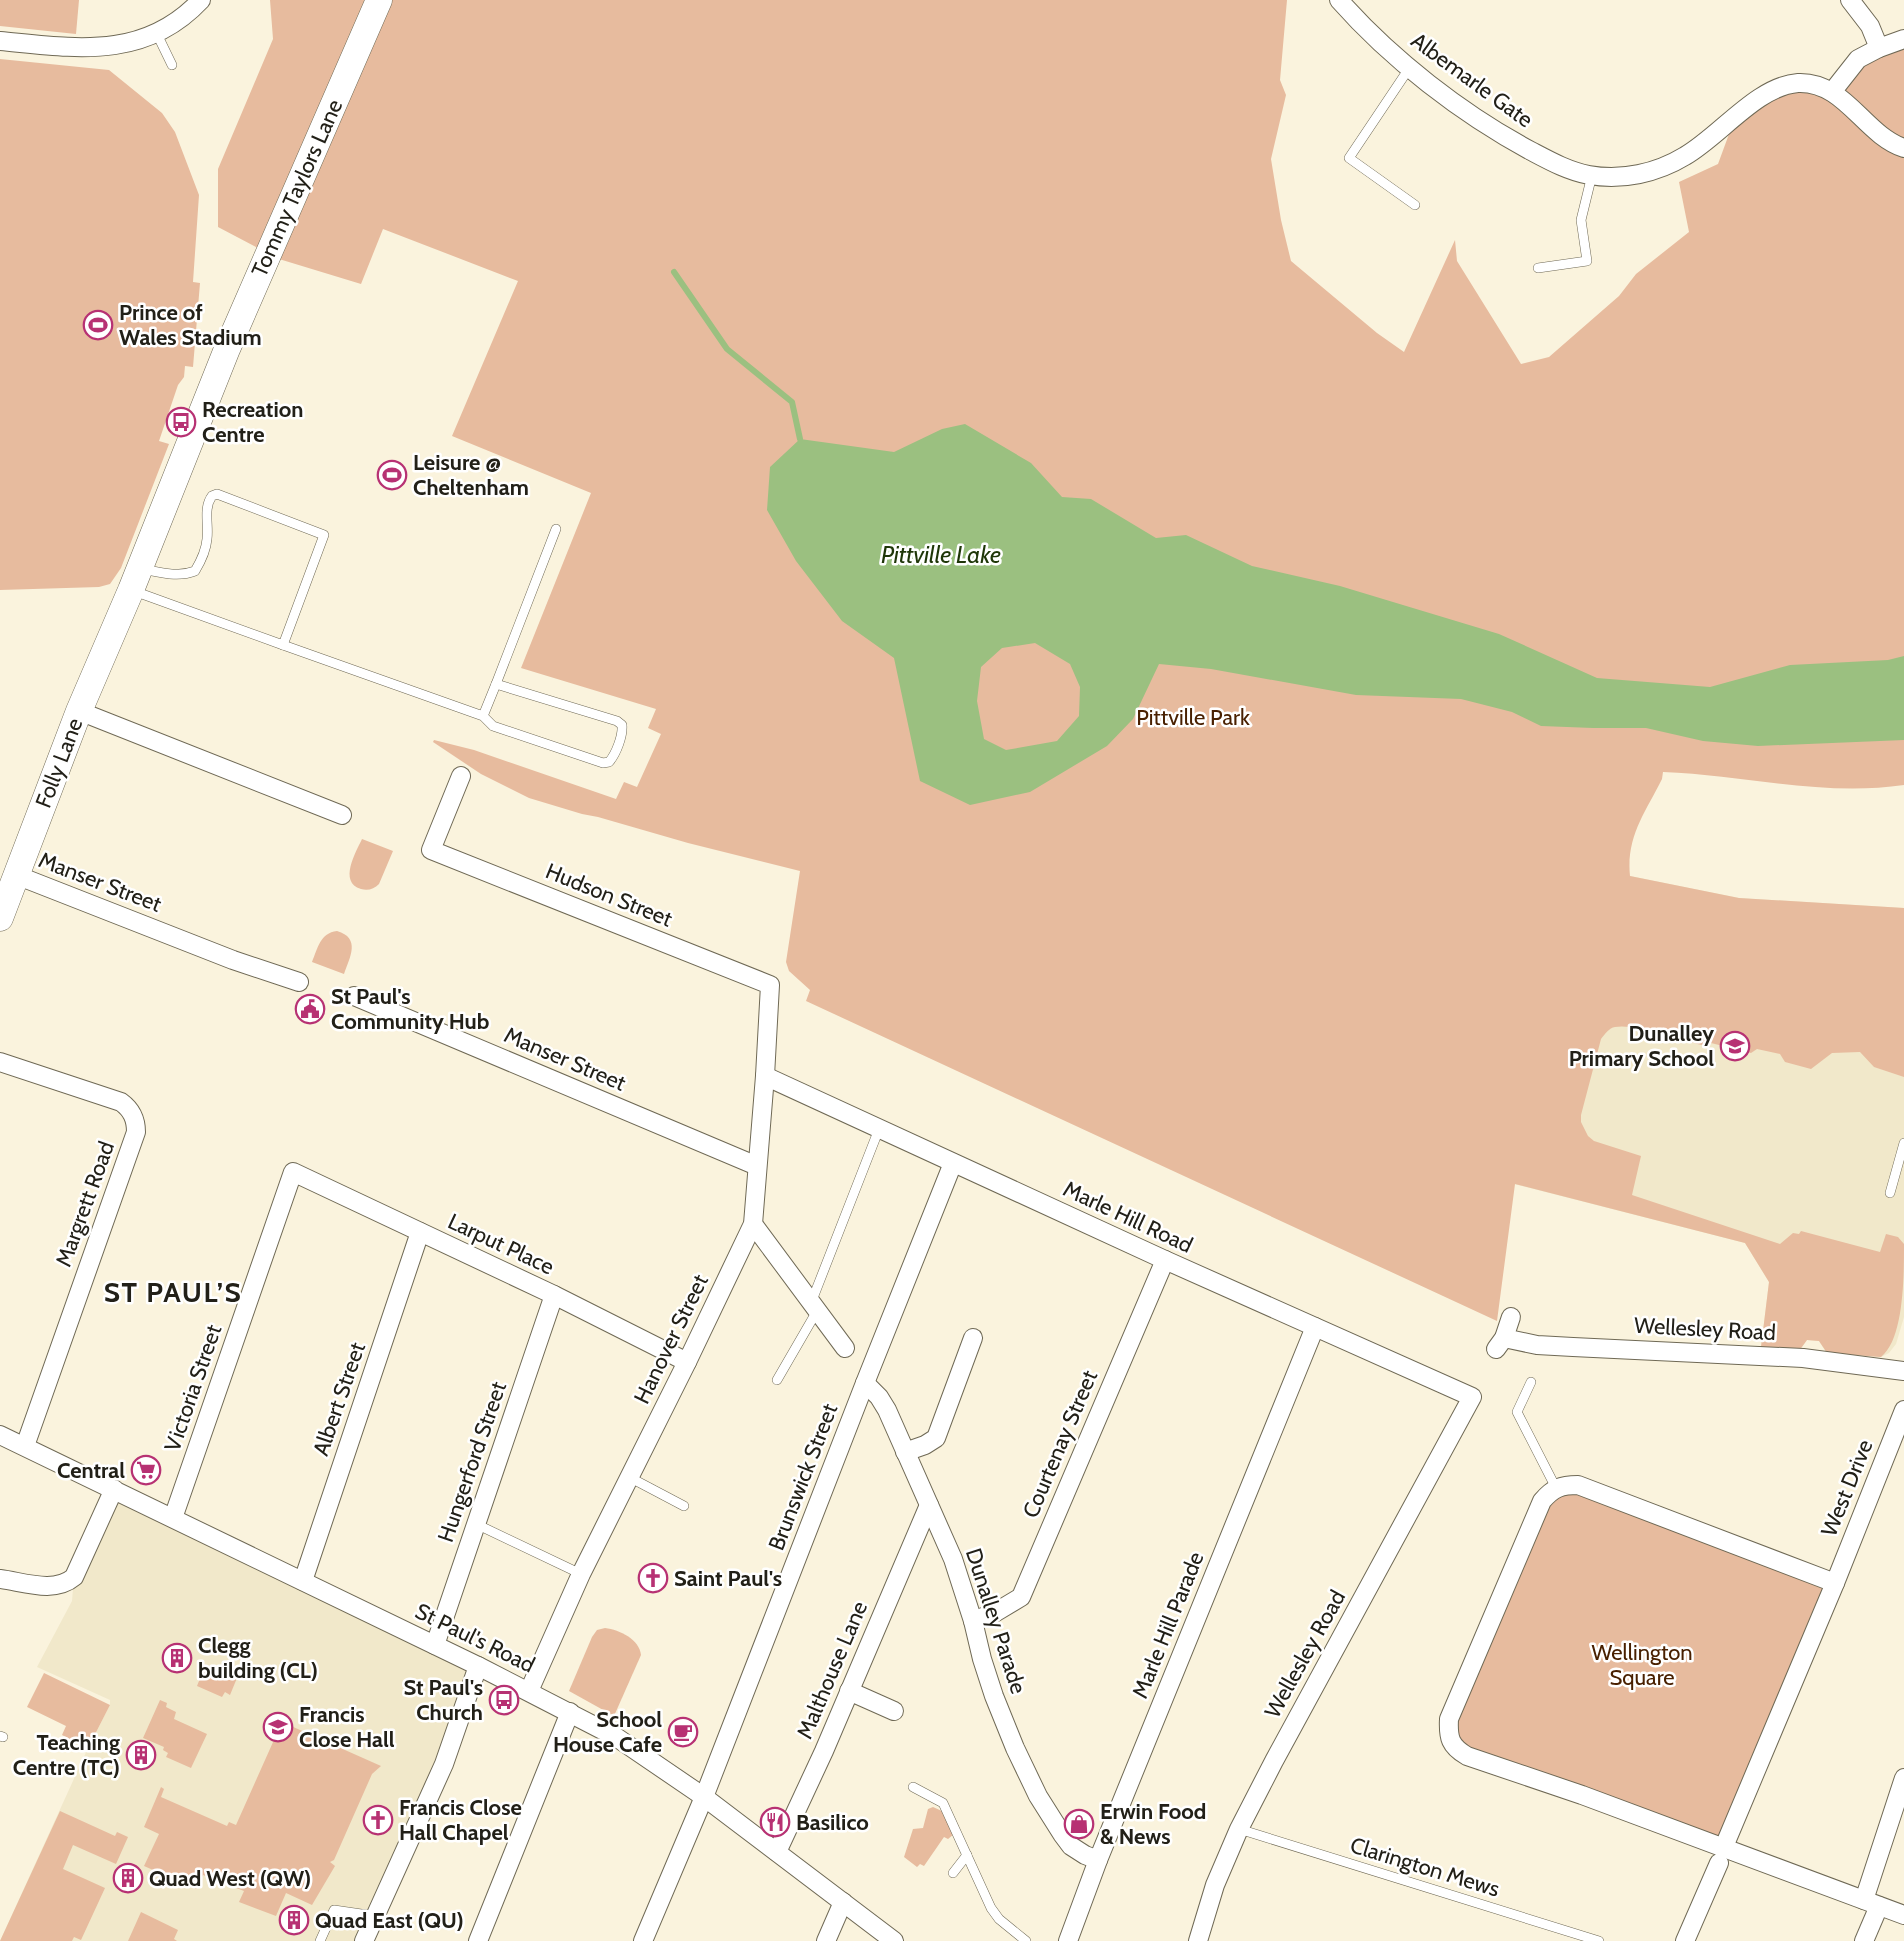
<svg xmlns="http://www.w3.org/2000/svg" width="1904" height="1941" font-family="Cabin,sans-serif">
<style>
.built{fill:#f1e8ca}
.green{fill:#e7bb9e}
.water{fill:#9bc080;fill-rule:evenodd}
.lines{fill:none;stroke-linecap:round;stroke-linejoin:round}
.stream{stroke:#9bc080;stroke-width:6}
.lane-casing{stroke:#6f6955;stroke-width:10}
.street-casing{stroke:#6f6955;stroke-width:20}
.secondary-casing{stroke:#6f6955;stroke-width:27}
.lane{stroke:#fff;stroke-width:9}
.street{stroke:#fff;stroke-width:18}
.secondary{stroke:#fff;stroke-width:26}
.labels{text-anchor:middle;dominant-baseline:central;stroke-width:5;stroke-linejoin:round;paint-order:stroke}
.street-label{font-size:22px;fill:#222018;stroke:#fff}
.poi-label{font-size:22px;font-weight:bold;fill:#222018;stroke:#fff;text-anchor:start}
.park-label{font-size:22px;fill:#492000;stroke:#fff}
.water-label{font-size:24px;font-style:italic;fill:#1e3607;stroke:#fff}
.district-label{font-size:28px;font-weight:bold;letter-spacing:1.5px;fill:#222018;stroke:#fff}
</style>
<rect width="100%" height="100%" fill="#faf3dd"/>
<g class="built">
<polygon points="1630,876 1739,898 1904,908 1904,1317 1896,1344 1889,1353 1881,1357 1827,1353 1819,1341 1807,1340 1799,1351 1761,1347 1769,1282 1745,1243 1514,1184"/>
<polygon points="114,1489 478,1666 364,1941 0,1941 88,1748 110,1705 110,1700 37,1667 72,1601 74,1577"/>
</g>
<g class="green">
<polygon points="0,0 79,0 76,34 0,26"/>
<path d="M270 0H1287L1280 80 1286 95 1271 159 1281 220 1291 261 1377 333 1404 352 1455 240 1457 261 1521 364 1549 357 1619 296 1636 274 1689 232 1679 182 1718 164 1736 115 1770 93 1823 88 1852 65 1904 39V785C1823 797 1744 775 1663 772L1662 779C1645 813 1626 837 1630 876L1739 898 1904 908V1077L1874 1067 1860 1052 1832 1053 1811 1069 1785 1062 1780 1054 1757 1049 1751 1053 1711 1043 1702 1045C1682 1040 1634 1023 1615 1027 1609 1028 1605 1034 1601 1039L1581 1115V1122L1588 1136 1594 1141 1641 1156 1632 1195 1780 1244 1793 1233 1799 1234 1801 1231 1880 1252 1886 1234 1898 1237 1904 1244C1904 1276 1904 1339 1881 1357L1827 1353 1819 1341 1807 1340 1799 1351 1761 1347 1769 1282 1745 1243 1515 1184 1497 1321 806 1001 810 990 789 971 786 962 800 871 688 843 598 817 582 814 529 798 481 774 433 742 434 740 474 750 616 799 624 782 637 787 661 734 648 728 656 709 521 668 591 493 452 436 518 281 383 229 361 284 279 259 218 227V169L273 39Z"/>
<polygon points="0,59 109,70 162,113 175,132 199,195 193,282 200,283 193,367 185,366 184,377 178,385 159,441 169,444 121,568 110,584 99,587 0,590"/>
<path d="M362 839 393 851 379 884C374 889 368 891 361 889 338 882 356 852 362 839Z"/>
<path d="M337 931C361 938 350 957 344 974L312 962C318 948 320 933 337 931Z"/>
<polygon points="1565,1485 1835,1583 1723,1849 1467,1756 1449,1719 1542,1501"/>
<path d="M605 1628C620 1630 639 1639 641 1655L614 1716 569 1691 592 1637 597 1630Z"/>
<polygon points="205,1666 237,1678 230,1695 225,1692 222,1697 197,1686"/>
<polygon points="44,1673 110,1705 88,1748 62,1735 66,1726 27,1707"/>
<polygon points="160,1700 167,1703 166,1707 176,1712 174,1719 207,1734 191,1768 166,1757 168,1753 163,1750 164,1747 143,1738"/>
<polygon points="282,1722 381,1766 372,1774 334,1860 330,1862 335,1866 312,1905 286,1893 276,1916 239,1902 244,1891 203,1875 196,1889 144,1866 159,1834 144,1827 161,1787 164,1789 161,1797 227,1826 229,1822 236,1825"/>
<polygon points="933,1807 944,1812 954,1834 948,1839 944,1837 924,1866 920,1864 917,1867 904,1857 913,1829 923,1828 928,1809"/>
<polygon points="60,1811 115,1836 117,1832 128,1837 116,1864 73,1845 63,1869 105,1888 81,1940 74,1937 72,1941 0,1941"/>
<polygon points="141,1912 178,1930 174,1939 177,1941 128,1941"/>
</g>
<path class="water" d="M965 424 1031 463 1062 497 1091 499 1156 538 1186 535 1252 566 1340 586 1499 634 1597 678 1710 687 1790 665 1888 660 1904 656V740L1758 746 1703 741 1646 728H1593L1541 726 1512 712 1461 699 1356 695 1211 669 1159 664 1133 719 1107 746 1030 792 970 805 920 781 894 658 842 621 796 561 767 510 770 467 800 439 894 452 942 429ZM1035 643 1070 664 1080 687 1079 716 1057 741 1006 750 984 739 977 701 981 667 1002 648Z"/>
<g class="lines">
<polyline class="stream" points="674,272 727,349 792,402 800,439"/>
<g class="lane-casing">
<g id="lane">
<polyline points="156,32 172,65"/>
<polyline points="1410,67 1349,158 1415,205"/>
<polyline points="1538,268 1587,261 1581,220 1592,175"/>
<path d="M131 590 283 645 324 535 217 494 212 496C203 508 209 525 207 539 206 551 201 561 195 571 177 578 160 572 142 569"/>
<path d="M283 645 483 716 493 726 603 763 609 762C616 754 623 736 622 725L617 721 496 684 483 716"/>
<polyline points="496,684 556,529"/>
<polyline points="1890,1193 1904,1143"/>
<polyline points="811,1303 879,1129"/>
<polyline points="777,1380 817,1311"/>
<polyline points="1531,1382 1517,1412 1556,1488"/>
<polyline points="629,1477 684,1506"/>
<polyline points="476,1524 581,1574"/>
<polyline points="0,1736 3,1737"/>
<polyline points="913,1787 943,1803 991,1908 999,1919 1026,1941"/>
<polyline points="1239,1829 1599,1941"/>
<polyline points="953,1873 967,1855"/>
<polyline points="320,1941 334,1910 375,1916"/>
</g>
</g>
<g class="street-casing">
<g id="street">
<path d="M1339 0C1391 59 1462 114 1531 151 1550 161 1568 171 1589 175 1622 181 1657 173 1685 156 1720 136 1757 86 1798 83 1845 81 1864 135 1904 148"/>
<polyline points="1850,0 1870,26 1879,48"/>
<path d="M0 41C74 48 144 61 201 0"/>
<polyline points="1832,92 1858,59 1879,48 1904,39"/>
<polyline points="79,711 342,815"/>
<polyline points="461,776 431,850 770,985 765,1076 753,1224 687,1362 581,1574 529,1691"/>
<polyline points="16,875 233,960 299,982"/>
<polyline points="354,996 757,1166"/>
<path d="M0 1062 121 1102C132 1110 136 1119 136 1132L25 1446"/>
<polyline points="765,1076 1165,1260 1472,1397 1274,1761 1239,1829 1215,1885 1198,1941"/>
<polyline points="753,1224 845,1348"/>
<polyline points="1504,1338 1537,1345 1573,1347 1803,1358 1904,1371"/>
<polyline points="1496,1349 1504,1338 1511,1317"/>
<polyline points="865,1383 879,1397 887,1410 953,1559 973,1621 982,1659 994,1696 1015,1748 1038,1796 1062,1834 1071,1846 1085,1855 1098,1860"/>
<polyline points="0,1435 478,1666 616,1737 704,1797 894,1941"/>
<polyline points="905,1452 925,1445 936,1438 973,1338"/>
<polyline points="173,1518 293,1172 554,1295 687,1362"/>
<path d="M0 1579C24 1582 54 1594 74 1577L114 1489"/>
<polyline points="303,1581 420,1232"/>
<path d="M1835 1583 1578 1485C1561 1485 1553 1488 1542 1501L1449 1719C1448 1738 1450 1746 1467 1756L1582 1795 1904 1915"/>
<polyline points="973,1621 996,1612 1021,1597 1165,1260"/>
<polyline points="435,1645 554,1295"/>
<polyline points="849,1691 894,1711"/>
<polyline points="1723,1849 1835,1583 1904,1410"/>
<polyline points="777,1852 824,1751 929,1505"/>
<polyline points="1864,1900 1904,1778"/>
<polyline points="364,1941 444,1764 478,1666"/>
<polyline points="478,1941 570,1712"/>
<polyline points="643,1941 704,1797 865,1383 953,1163"/>
<polyline points="826,1941 843,1902"/>
<polyline points="1068,1941 1098,1860 1315,1327"/>
<polyline points="1685,1941 1719,1863"/>
<polyline points="1864,1941 1879,1906"/>
</g>
</g>
<g class="secondary-casing">
<polyline id="secondary" points="0,918 79,711 131,590 227,349 379,0"/>
</g>
<use href="#lane" class="lane"/>
<use href="#street" class="street"/>
<use href="#secondary" class="secondary"/>
</g>
<defs>
<g id="stadium-ring" transform="scale(1.5)"><circle r="9.5" fill="#fff" stroke="#b73173" stroke-width="1.5"/><path d="M0-5a6.5 5 0 1 0 0 10a6.5 5 0 1 0 0-10ZM-3.5-1.8h7v3.6h-7Z" fill="#b73173"/></g>
<g id="bus-ring" transform="scale(1.5)"><circle r="9.5" fill="#fff" stroke="#b73173" stroke-width="1.5"/><path d="M-5-6H5V4H4V6H2V4H-2V6H-4V4H-5ZM-3.5-4V0h7V-4ZM-3.5 1.2v1.5H-2V1.2ZM2 1.2v1.5H3.5V1.2Z" fill="#b73173"/></g>
<g id="civic-ring" transform="scale(1.5)"><circle r="9.5" fill="#fff" stroke="#b73173" stroke-width="1.5"/><path d="M-.6-6.5H3V-4.5H.6V-3L4-1V1h2V6H-6V1h2V-1L-.6-3ZM-1.2 2.5V6h2.4V2.5Z" fill="#b73173"/></g>
<g id="school-ring" transform="scale(1.5)"><circle r="9.5" fill="#fff" stroke="#b73173" stroke-width="1.5"/><path d="M0-5L7-2L0 1L-7-2ZM-4 1L0 2.5L4 1V4Q0 6-4 4Z" fill="#b73173"/></g>
<g id="supermarket-ring" transform="scale(1.5)"><circle r="9.5" fill="#fff" stroke="#b73173" stroke-width="1.5"/><path d="M-6-5.5h2.5l.6 2H6L4.5 2H-2.5L-4.4-4H-6ZM-1.5 3.2a1.3 1.3 0 1 0 .1 0ZM3 3.2a1.3 1.3 0 1 0 .1 0Z" fill="#b73173"/></g>
<g id="church-ring" transform="scale(1.5)"><circle r="9.5" fill="#fff" stroke="#b73173" stroke-width="1.5"/><path d="M-1.2-6h2.4v3.5h3.3v2.4h-3.3V6h-2.4V-.1h-3.3v-2.4h3.3Z" fill="#b73173"/></g>
<g id="building-ring" transform="scale(1.5)"><circle r="9.5" fill="#fff" stroke="#b73173" stroke-width="1.5"/><path d="M-4-6H4V6H1V3H-1V6H-4ZM-2.5-4.3h1.7v1.8h-1.7ZM.8-4.3h1.7v1.8H.8ZM-2.5-1h1.7V.8h-1.7ZM.8-1h1.7V.8H.8Z" fill="#b73173"/></g>
<g id="university-ring" transform="scale(1.5)"><circle r="9.5" fill="#fff" stroke="#b73173" stroke-width="1.5"/><path d="M0-5L7-2L0 1L-7-2ZM-4 1L0 2.5L4 1V4Q0 6-4 4Z" fill="#b73173"/></g>
<g id="cafe-ring" transform="scale(1.5)"><circle r="9.5" fill="#fff" stroke="#b73173" stroke-width="1.5"/><path d="M-5.5-4.5H6V0H3Q3 3.5 0 3.5H-2.5Q-5.5 3.5-5.5 0ZM3-3.2v2h1.7v-2ZM-6 4.5H4V6H-6Z" fill="#b73173"/></g>
<g id="restaurant-ring" transform="scale(1.5)"><circle r="9.5" fill="#fff" stroke="#b73173" stroke-width="1.5"/><path d="M-5-6h1v4h1v-4h1v4h1v-4h1v5L-1.5 .5V6h-2V.5L-5-1ZM5-6V6H3V1.5H1.5Q1.5-4 5-6Z" fill="#b73173"/></g>
<g id="shop-ring" transform="scale(1.5)"><circle r="9.5" fill="#fff" stroke="#b73173" stroke-width="1.5"/><path d="M-5-2.5h2.3a2.7 3.5 0 0 1 5.4 0H5L5.5 6h-11ZM-1.5-2.5h3a1.5 2.3 0 0 0-3 0Z" fill="#b73173"/></g>
</defs>
<g fill-rule="evenodd">
<use href="#stadium-ring" x="98" y="325"/>
<use href="#bus-ring" x="181" y="422"/>
<use href="#stadium-ring" x="392" y="475"/>
<use href="#civic-ring" x="310" y="1009"/>
<use href="#school-ring" x="1735" y="1046"/>
<use href="#supermarket-ring" x="146" y="1470"/>
<use href="#church-ring" x="653" y="1578"/>
<use href="#building-ring" x="177" y="1658"/>
<use href="#bus-ring" x="504" y="1700"/>
<use href="#university-ring" x="278" y="1727"/>
<use href="#cafe-ring" x="683" y="1732"/>
<use href="#building-ring" x="141" y="1755"/>
<use href="#church-ring" x="378" y="1820"/>
<use href="#restaurant-ring" x="775" y="1822"/>
<use href="#shop-ring" x="1079" y="1824"/>
<use href="#building-ring" x="128" y="1878"/>
<use href="#building-ring" x="294" y="1920"/>
</g>
<g class="labels">
<g class="street-label">
<text transform="translate(1472 80) rotate(36)">Albemarle Gate</text>
<text transform="translate(297 188) rotate(-66)">Tommy Taylors Lane</text>
<text transform="translate(59 763) rotate(-69)">Folly Lane</text>
<text transform="translate(100 882) rotate(21)">Manser Street</text>
<text transform="translate(609 895) rotate(22)">Hudson Street</text>
<text transform="translate(565 1059) rotate(23)">Manser Street</text>
<text transform="translate(85 1204) rotate(-70)">Margrett Road</text>
<text transform="translate(1128 1217) rotate(25)">Marle Hill Road</text>
<text transform="translate(501 1244) rotate(25)">Larput Place</text>
<text transform="translate(1705 1329) rotate(3)">Wellesley Road</text>
<text transform="translate(671 1339) rotate(-64)">Hanover Street</text>
<text transform="translate(193 1388) rotate(-71)">Victoria Street</text>
<text transform="translate(339 1399) rotate(-71)">Albert Street</text>
<text transform="translate(1060 1444) rotate(-67)">Courtenay Street</text>
<text transform="translate(472 1462) rotate(-71)">Hungerford Street</text>
<text transform="translate(803 1477) rotate(-69)">Brunswick Street</text>
<text transform="translate(1847 1488) rotate(-68)">West Drive</text>
<text transform="translate(996 1621) rotate(72)">Dunalley Parade</text>
<text transform="translate(1168 1625) rotate(-68)">Marle Hill Parade</text>
<text transform="translate(475 1638) rotate(26)">St Paul's Road</text>
<text transform="translate(1305 1654) rotate(-61)">Wellesley Road</text>
<text transform="translate(832 1670) rotate(-67)">Malthouse Lane</text>
<text transform="translate(1425 1867) rotate(17)">Clarington Mews</text>
</g>
<g class="poi-label">
<text x="119" y="312">Prince of<tspan x="119" dy="25">Wales Stadium</tspan></text>
<text x="202" y="409">Recreation<tspan x="202" dy="25">Centre</tspan></text>
<text x="413" y="462">Leisure @<tspan x="413" dy="25">Cheltenham</tspan></text>
<text x="331" y="996">St Paul's<tspan x="331" dy="25">Community Hub</tspan></text>
<text x="1714" y="1033" text-anchor="end">Dunalley<tspan x="1714" dy="25">Primary School</tspan></text>
<text x="125" y="1470" text-anchor="end">Central</text>
<text x="674" y="1578">Saint Paul's</text>
<text x="198" y="1645">Clegg<tspan x="198" dy="25">building (CL)</tspan></text>
<text x="483" y="1687" text-anchor="end">St Paul's<tspan x="483" dy="25">Church</tspan></text>
<text x="299" y="1714">Francis<tspan x="299" dy="25">Close Hall</tspan></text>
<text x="662" y="1719" text-anchor="end">School<tspan x="662" dy="25">House Cafe</tspan></text>
<text x="120" y="1742" text-anchor="end">Teaching<tspan x="120" dy="25">Centre (TC)</tspan></text>
<text x="399" y="1807">Francis Close<tspan x="399" dy="25">Hall Chapel</tspan></text>
<text x="1100" y="1811">Erwin Food<tspan x="1100" dy="25">&amp; News</tspan></text>
<text x="796" y="1822">Basilico</text>
<text x="149" y="1878">Quad West (QW)</text>
<text x="315" y="1920">Quad East (QU)</text>
</g>
<g class="park-label">
<text x="1193" y="717">Pittville Park</text>
<text x="1642" y="1652">Wellington<tspan x="1642" dy="25">Square</tspan></text>
</g>
<g class="water-label">
<text x="941" y="554">Pittville Lake</text>
</g>
<g class="district-label">
<text x="173" y="1292">ST PAUL’S</text>
</g>
</g>
</svg>
